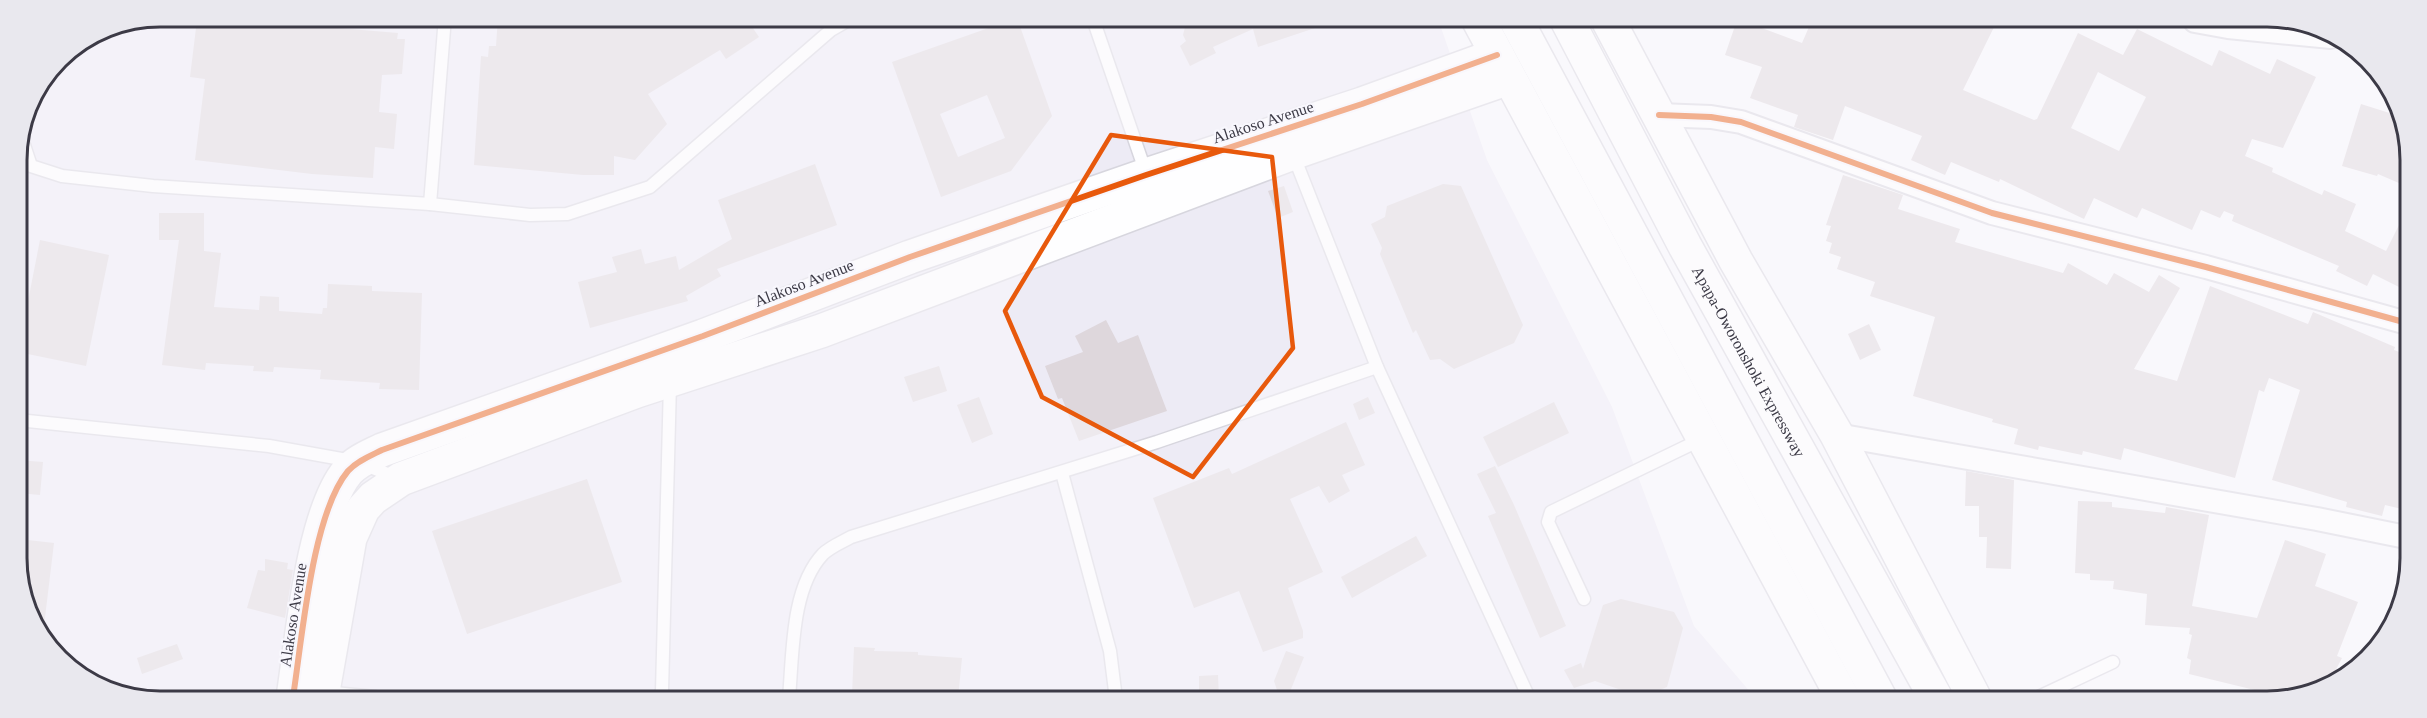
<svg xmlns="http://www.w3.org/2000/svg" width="2427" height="718" font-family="Georgia,serif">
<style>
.built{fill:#edebf5}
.building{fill:#ded7dc;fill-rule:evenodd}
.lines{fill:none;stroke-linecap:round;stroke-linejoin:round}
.lane-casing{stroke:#d7d6de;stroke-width:15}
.street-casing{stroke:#d7d6de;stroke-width:26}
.secondary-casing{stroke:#d7d6de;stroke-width:36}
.primary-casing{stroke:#d7d6de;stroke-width:36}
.highway-casing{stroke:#d7d6de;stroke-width:36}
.lane{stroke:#fefeff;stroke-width:12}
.street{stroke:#fefeff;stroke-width:22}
.secondary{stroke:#fefeff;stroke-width:33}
.primary{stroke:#fefeff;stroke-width:33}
.highway{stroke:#fefeff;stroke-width:33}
.cycleway-casing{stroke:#f8f7fd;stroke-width:10}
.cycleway{stroke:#e8590c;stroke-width:6}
.marked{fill:none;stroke:#e8590c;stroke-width:4.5;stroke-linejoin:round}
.labels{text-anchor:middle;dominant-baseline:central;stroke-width:4.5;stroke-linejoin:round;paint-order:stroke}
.street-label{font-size:16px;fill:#3c3a46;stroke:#f8f7fd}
.rim{fill:none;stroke:#3c3a46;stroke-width:3}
</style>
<rect width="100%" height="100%" fill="#f9f8fc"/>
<polygon class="built" points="160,17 1438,19 1487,160 1612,407 1694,626 1757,700 123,697 52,653 19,586 17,151 28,105 59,58 105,27"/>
<g class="building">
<polygon points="201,17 244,17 243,20 398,33 397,39 405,39 402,74 382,75 379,112 397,114 394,149 375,147 373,178 312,174 195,160 205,79 190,77 197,20 200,20"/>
<polygon points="498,17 746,18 759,37 726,59 720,50 648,94 667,124 635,160 614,156 614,175 583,175 474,165 481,56 488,57 489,46 496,46"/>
<path d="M1017 18 1052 116 1011 171 941 197 892 62ZM987 95 1005 138 958 157 940 114Z"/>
<polygon points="1187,19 1333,19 1333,22 1258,47 1253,29 1213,47 1216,53 1190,66 1180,46 1186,41 1183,35"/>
<path d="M1737 20H1762L1759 27 1802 43 1812 20 1997 21 1963 90 2034 120 2037 119 2078 33 2123 55 2137 29 2212 66 2219 50 2270 74 2277 59 2316 77 2283 148 2252 139 2245 156 2273 168 2272 172 2322 195 2324 190 2356 204 2345 231 2386 251 2407 209V291L2373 274 2367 286 2336 271 2339 266 2232 221 2234 215 2224 211 2220 218 2201 210 2192 230 2142 208 2137 218 2094 198 2084 219 2000 179 1999 182 1951 162 1945 175 1911 160 1922 136 1845 106 1833 140 1794 127 1798 115 1750 98 1762 67 1725 55ZM2098 72 2146 97 2119 151 2071 128Z"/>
<polygon points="2361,104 2399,116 2408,132 2408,187 2378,174 2377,176 2342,166"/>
<polygon points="815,164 837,225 717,269 721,276 686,296 688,301 590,328 578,282 617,272 612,257 641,249 645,264 676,256 679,270 732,239 718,200"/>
<polygon points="1843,175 1903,195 1898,209 1960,229 1955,242 2063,273 2068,263 2107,285 2114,273 2149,292 2159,275 2180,288 2134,369 2177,381 2210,286 2308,324 2313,312 2395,347 2394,350 2407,355 2406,510 2385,505 2382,516 2346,507 2347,502 2272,480 2300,390 2269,378 2264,392 2259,390 2235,478 2124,448 2121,460 2083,451 2082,455 2039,446 2038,450 2014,444 2018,429 1992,422 1993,419 1913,396 1935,317 1870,296 1875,282 1837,269 1841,257 1829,253 1832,243 1826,241 1831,226 1826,225"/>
<polygon points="1443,184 1461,186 1523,325 1514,343 1454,369 1440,359 1430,360 1416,330 1413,333 1380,254 1382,248 1371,224 1385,217 1387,206"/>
<polygon points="1284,186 1293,212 1278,218 1268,191"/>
<polygon points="159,213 204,213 204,251 221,253 214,307 259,310 260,296 279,297 279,311 322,314 323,308 327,308 328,284 372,286 372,291 422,293 419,390 379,389 380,383 320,379 321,370 274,367 273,372 253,371 254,366 206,363 205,370 162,365 179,240 159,240"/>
<polygon points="40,240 109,255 86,366 18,352"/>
<polygon points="1106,320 1118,343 1138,335 1167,411 1079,441 1062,398 1058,399 1045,366 1083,352 1075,336"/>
<polygon points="1869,324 1881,350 1860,360 1848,334"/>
<polygon points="939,366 947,391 913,402 904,377"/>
<polygon points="979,397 993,434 972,443 957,405"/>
<polygon points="1368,397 1375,413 1359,420 1353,404"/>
<polygon points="1554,402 1569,433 1498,467 1483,437"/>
<polygon points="1346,422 1365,465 1342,475 1350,491 1329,503 1319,486 1290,499 1323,572 1288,588 1303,631 1303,638 1263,652 1239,591 1194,608 1153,498 1229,468 1232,474"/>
<polygon points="18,460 43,462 40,495 19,493"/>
<polygon points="1495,466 1514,505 1566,626 1540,638 1488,516 1496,513 1477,474"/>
<polygon points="1966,471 2014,480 2011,569 1986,568 1987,537 1979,537 1979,506 1965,506"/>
<polygon points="587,479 622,582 467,634 432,531"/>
<polygon points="2078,501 2112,502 2112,507 2165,513 2166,507 2209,515 2192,606 2257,618 2285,540 2326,554 2315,586 2358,602 2337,656 2342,658 2330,681 2276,701 2267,701 2271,694 2189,674 2191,660 2187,658 2192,635 2189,634 2190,628 2145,625 2147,594 2113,589 2114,581 2090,580 2090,574 2075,573"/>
<polygon points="1416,536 1427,556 1352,598 1341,577"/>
<polygon points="19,539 54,543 43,634 19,586"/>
<polygon points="265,559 288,563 287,569 293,570 285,618 247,608 258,570 265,571"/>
<polygon points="1621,599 1674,612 1683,628 1667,687 1642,697 1595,681 1574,688 1564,670 1581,663 1583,669 1603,605"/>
<polygon points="177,644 183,659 142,674 137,658"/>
<polygon points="854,647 875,648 874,651 918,652 918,655 962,658 958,698 935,698 906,694 852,695"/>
<polygon points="1286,651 1304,657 1287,699 1280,699 1274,681"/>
<polygon points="1218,675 1219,699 1199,699 1199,676"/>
</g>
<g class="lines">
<g class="lane-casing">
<g id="lane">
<polyline points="1093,19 1146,173"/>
<polyline points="44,81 25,121 23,142 31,166 62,176 153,186 430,204 530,215 567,214 650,187 831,30 852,18"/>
<polyline points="1293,154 1377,367 1530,700"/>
<polyline points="430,204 445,17"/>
<polyline points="18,420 269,446 358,462 395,477"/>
<polyline points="1062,473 1110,651 1116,699"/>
<polyline points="1584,599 1548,522 1551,512 1702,439"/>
<polyline points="324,692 375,697"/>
<polyline points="658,698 662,691 670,383"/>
<path d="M789 698C793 653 791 588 823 554 830 547 842 542 851 537L1157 442 1377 367"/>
<polyline points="2030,701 2113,662"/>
</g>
</g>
<g class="street-casing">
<g id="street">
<polyline points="2195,21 2228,27 2331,37"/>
<polyline points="1659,115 1711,117 1741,122 1992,213 2206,267 2407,323"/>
<polyline points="1837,435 2317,519 2406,537"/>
</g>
</g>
<g class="secondary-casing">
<g id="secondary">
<path d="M293 697C302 640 312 514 348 471 357 461 370 456 382 450L703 336 910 257 1146 175 1362 104 1497 55"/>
<polyline points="322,697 350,538 363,509 373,498 401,479 637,391 821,331 1293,153 1509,78"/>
</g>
</g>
<g class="primary-casing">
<g id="primary">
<polyline points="1478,19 1844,700"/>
<polyline points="1608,20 1736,261 1837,435 1976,701"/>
</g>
</g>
<g class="highway-casing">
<g id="highway">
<polyline points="1516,20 1881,700"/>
<path id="s1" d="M1567 20 1685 246 1937 700"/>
</g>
</g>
<use href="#lane" class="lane"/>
<use href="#street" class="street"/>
<use href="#secondary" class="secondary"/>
<use href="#primary" class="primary"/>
<use href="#highway" class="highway"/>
<g class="cycleway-casing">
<g id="cycleway">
<polyline points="1659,115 1711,117 1741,122 1992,213 2206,267 2407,323"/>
<path d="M293 697C302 640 312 514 348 471 357 461 370 456 382 450L703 336 910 257 1146 175 1362 104 1497 55"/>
</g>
</g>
<use href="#cycleway" class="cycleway"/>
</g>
<path d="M0 0H2427V718H0ZM1111 135 1272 157 1293 348 1193 477 1042 397 1005 311Z" fill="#f9f8fc" fill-opacity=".55" fill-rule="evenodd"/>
<path class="marked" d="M1111 135 1272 157 1293 348 1193 477 1042 397 1005 311Z"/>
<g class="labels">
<g class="street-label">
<text transform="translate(1263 122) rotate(-18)">Alakoso Avenue</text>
<text transform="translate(804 283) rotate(-21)">Alakoso Avenue</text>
<text stroke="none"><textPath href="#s1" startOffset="387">Apapa-Oworonshoki Expressway</textPath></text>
<text transform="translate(293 615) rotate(-81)">Alakoso Avenue</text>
</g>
</g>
<path d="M0 0H2427V718H0ZM160 27H2267A133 133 0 0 1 2400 160V558A133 133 0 0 1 2267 691H160A133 133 0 0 1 27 558V160A133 133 0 0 1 160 27Z" fill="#e9e8ee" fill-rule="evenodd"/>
<path class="rim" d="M160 27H2267A133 133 0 0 1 2400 160V558A133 133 0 0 1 2267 691H160A133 133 0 0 1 27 558V160A133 133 0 0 1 160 27Z"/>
</svg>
